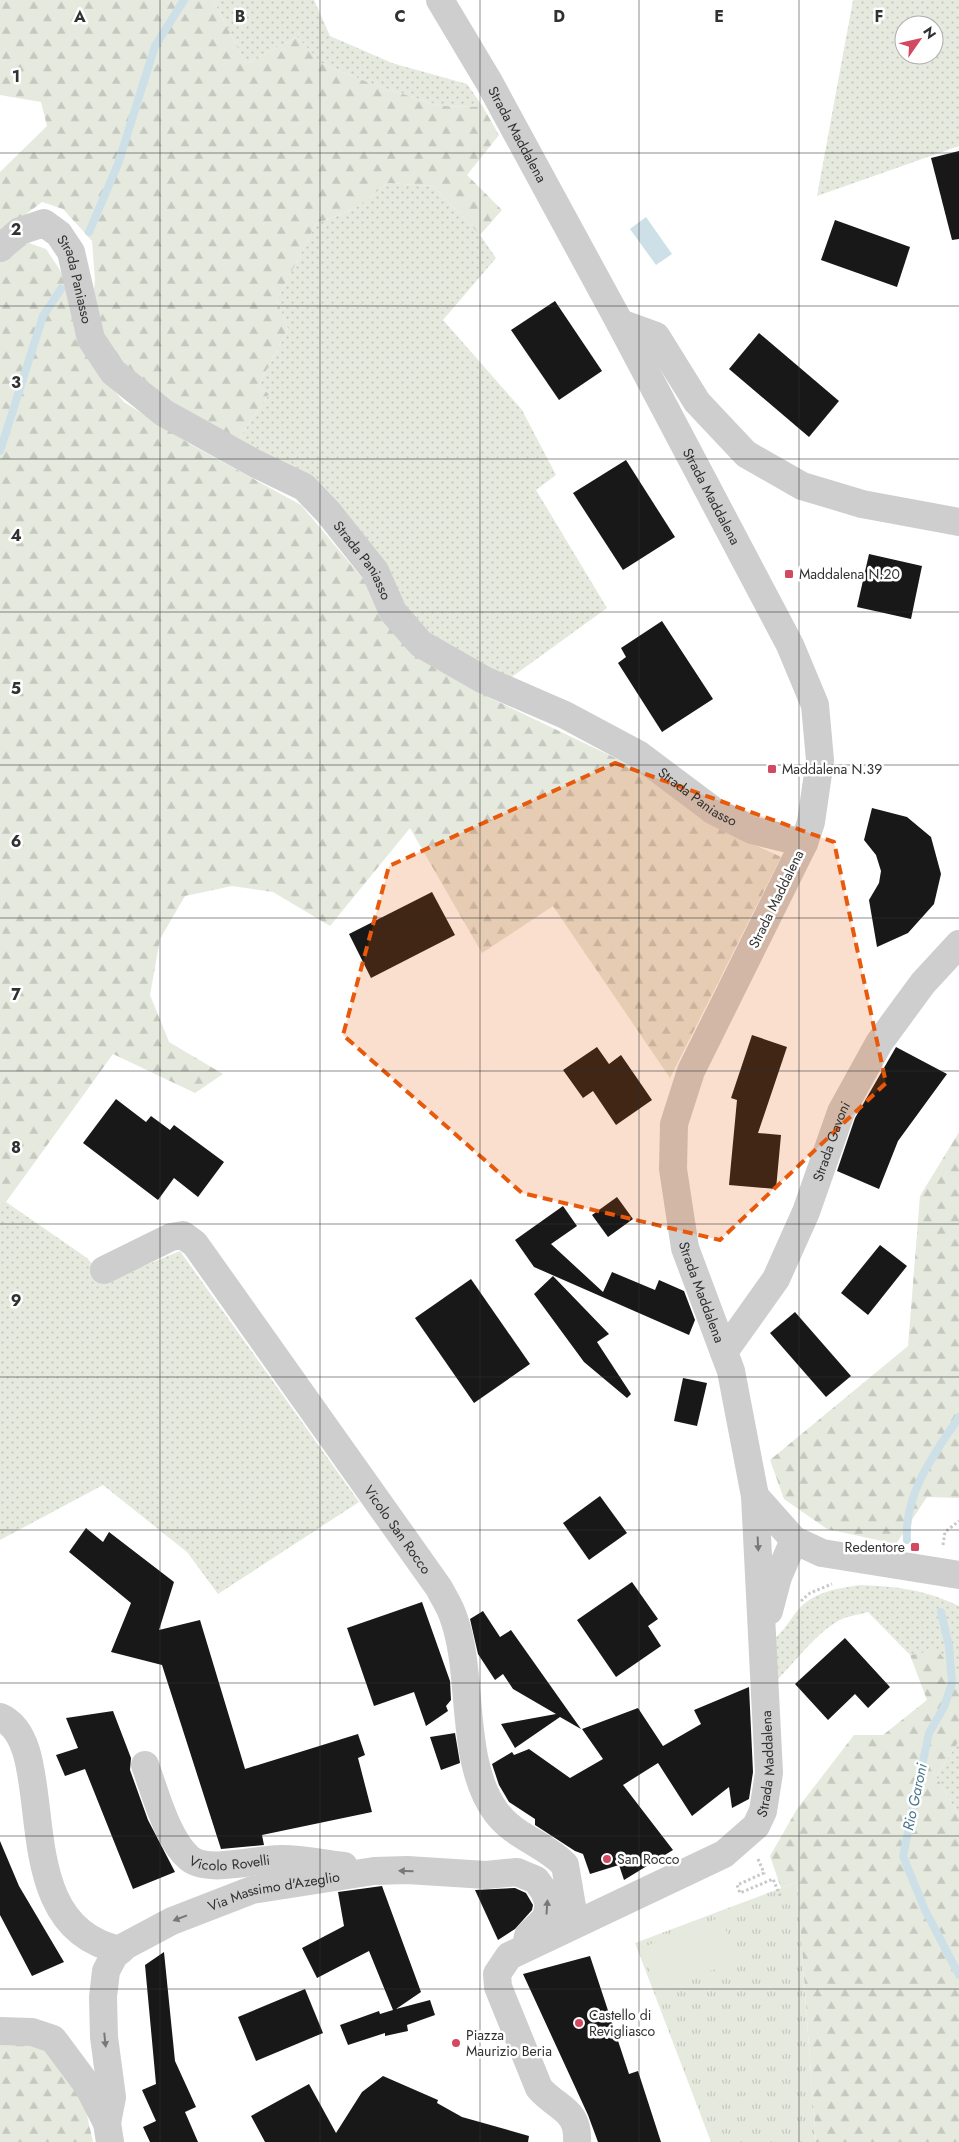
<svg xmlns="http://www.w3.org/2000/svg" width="959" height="2142" font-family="Jost,sans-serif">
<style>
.grass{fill:url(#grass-dots);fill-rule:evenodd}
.forest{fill:url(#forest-firs)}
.park{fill:url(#park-tufts)}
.pitch{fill:#e5e9de}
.water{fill:#cde0e8}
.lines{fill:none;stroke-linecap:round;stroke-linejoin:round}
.stream{stroke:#cde0e8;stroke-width:8}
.building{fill:#181818}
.path{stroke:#c8c8c8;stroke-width:3;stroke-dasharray:2.5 2.5;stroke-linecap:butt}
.minor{stroke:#cecece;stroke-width:28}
.oneway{fill:#787878}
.marked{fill:#e8590c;fill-opacity:0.2;stroke:#e8590c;stroke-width:4;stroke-dasharray:10 6;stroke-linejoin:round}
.grid{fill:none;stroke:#313131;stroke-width:1;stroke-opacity:0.55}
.poi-dot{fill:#d24960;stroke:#fff;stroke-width:2}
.labels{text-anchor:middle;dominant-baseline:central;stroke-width:5;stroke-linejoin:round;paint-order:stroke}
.street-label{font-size:14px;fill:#313131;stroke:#fff}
.poi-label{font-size:14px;fill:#313131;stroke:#fff;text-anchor:start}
.water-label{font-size:15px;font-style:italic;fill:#47778b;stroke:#fff}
.grid-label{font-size:16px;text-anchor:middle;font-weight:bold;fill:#313131;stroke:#fff;stroke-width:5;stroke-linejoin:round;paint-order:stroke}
</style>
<defs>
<pattern id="grass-dots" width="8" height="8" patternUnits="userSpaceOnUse" patternTransform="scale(1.25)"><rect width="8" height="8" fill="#e5e9de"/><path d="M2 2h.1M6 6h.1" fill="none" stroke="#c5c8bf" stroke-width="1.8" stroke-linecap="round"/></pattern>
<pattern id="forest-firs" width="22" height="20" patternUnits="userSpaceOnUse" patternTransform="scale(1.25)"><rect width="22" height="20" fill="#e5e9de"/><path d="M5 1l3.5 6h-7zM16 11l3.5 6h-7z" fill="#c5c8bf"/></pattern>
<pattern id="park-tufts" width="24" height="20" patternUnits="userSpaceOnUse" patternTransform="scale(1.25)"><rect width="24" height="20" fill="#e5e9de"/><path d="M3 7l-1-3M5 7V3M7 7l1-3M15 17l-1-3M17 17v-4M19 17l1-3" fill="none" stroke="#c5c8bf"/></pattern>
</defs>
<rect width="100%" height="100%" fill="#fff"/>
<g class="grass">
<polygon points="213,0 314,0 330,36 392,63 467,84 483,107 440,106 372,84 321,63 297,37 246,64"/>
<path d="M853 0H959V146L817 196ZM904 25H934V55H904Z"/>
<polygon points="388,183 433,186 480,235 496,258 443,320 522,410 556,475 536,490 607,608 509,679 439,643 402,602 382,564 236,443 269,394 258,386 288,329 277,300 316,224 354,209"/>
<polygon points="6,1202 87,1258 107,1281 180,1251 359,1502 218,1594 187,1552 103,1485 0,1540 0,1204"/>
<path d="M861 1585C899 1587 923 1589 959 1606V1676L937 1651 910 1655 868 1612C859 1615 846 1616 838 1621 813 1636 797 1660 777 1680L773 1640C784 1631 789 1621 798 1610 813 1592 838 1588 861 1585Z"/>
<polygon points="959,1741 959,1816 936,1776"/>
</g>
<g class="forest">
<polygon points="0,0 213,0 246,64 297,37 321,63 372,84 440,106 483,107 499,135 467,175 502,210 480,235 433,186 388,183 354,209 316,224 277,300 288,329 258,386 269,394 236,443 117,367 92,306 95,280 92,241 63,209 42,202 0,234 0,172 47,126 41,102 0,95"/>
<polygon points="26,242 46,249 58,267 74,296 90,363 124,402 190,444 301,505 364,580 382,618 486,696 632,766 718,828 781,857 670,1078 553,906 482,953 410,828 330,926 273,892 232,886 185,896 160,939 150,995 169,1042 223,1074 195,1093 113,1054 6,1202 0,1204 0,258"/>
<polygon points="959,1132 959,1498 927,1497 896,1544 827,1529 784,1499 770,1460 908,1346 920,1196"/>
<polygon points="937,1650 959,1676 959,1741 936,1776 959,1816 959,2142 816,2142 797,1882 781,1888 770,1856 797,1809 854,1735 883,1735 927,1700 910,1655"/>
<polygon points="0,2040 36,2042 51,2051 84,2102 93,2142 0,2142"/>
</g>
<polygon class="park" points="797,1882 816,2142 711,2142 635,1943"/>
<polygon class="pitch" points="721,1917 738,1961 657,1990 641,1948"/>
<polygon class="water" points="646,217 672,254 656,265 630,229"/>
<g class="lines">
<g class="stream">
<polyline points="89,232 118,164 155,46 184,0"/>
<polyline points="0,451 43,316 61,289"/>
<path d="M907 1540C904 1494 934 1454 959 1417"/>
<polyline points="941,1612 949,1646 952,1683 944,1707 929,1733 903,1856 925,1910 959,1975"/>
</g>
</g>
<g class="building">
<polygon points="959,151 959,239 952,240 931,158"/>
<polygon points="835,220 910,247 897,287 821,260"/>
<polygon points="555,301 602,371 559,400 511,330"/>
<polygon points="759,333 839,401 809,437 729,369"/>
<polygon points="626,460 675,537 623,570 573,493"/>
<polygon points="869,554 922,566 911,619 857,607"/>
<polygon points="662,621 713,699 662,732 618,663 626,657 621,648"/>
<polygon points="872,808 907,817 931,837 941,874 934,904 908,933 877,947 869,900 879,883 881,871 876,855 864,840"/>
<polygon points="432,892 455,935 371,978 349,934"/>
<polygon points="752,1035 787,1047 758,1133 781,1135 776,1189 729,1185 737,1100 731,1098"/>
<polygon points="597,1047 609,1064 621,1055 652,1100 616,1125 593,1091 583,1098 563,1070"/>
<polygon points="896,1047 947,1074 898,1141 879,1189 837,1171 855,1118"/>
<polygon points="116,1099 146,1122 151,1116 170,1130 174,1125 224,1162 198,1197 174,1178 158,1200 83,1143"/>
<polygon points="617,1197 633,1219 608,1237 592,1215"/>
<polygon points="563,1206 577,1226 551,1244 603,1292 612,1272 655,1290 659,1280 684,1291 695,1320 689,1335 534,1267 515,1240"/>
<polygon points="880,1245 907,1266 868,1315 841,1293"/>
<polygon points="553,1276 609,1334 597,1342 631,1394 627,1398 584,1362 534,1294"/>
<polygon points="471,1279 530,1364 474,1403 415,1318"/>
<polygon points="795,1312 851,1376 826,1397 770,1333"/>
<polygon points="683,1378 707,1383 697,1426 674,1421"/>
<polygon points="600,1496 627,1533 589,1560 563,1523"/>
<polygon points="86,1528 103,1542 109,1532 174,1582 159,1630 200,1620 245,1769 358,1734 365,1755 358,1758 372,1812 262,1835 264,1845 221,1849 162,1665 111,1652 131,1603 69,1552"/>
<polygon points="632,1582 658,1619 648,1626 661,1646 616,1677 577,1620"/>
<polygon points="422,1602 450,1681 451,1700 446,1706 448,1711 426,1726 414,1692 374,1706 347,1628"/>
<polygon points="483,1611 500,1637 511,1630 581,1729 560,1717 515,1748 501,1724 556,1714 513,1689 503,1674 495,1680 478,1654 470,1619"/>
<polygon points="845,1638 890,1687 868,1708 855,1694 828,1720 795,1684"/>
<polygon points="749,1687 753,1772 749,1799 732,1808 729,1787 692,1816 658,1763 623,1785 673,1850 624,1880 619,1865 590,1874 583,1854 575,1851 535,1825 535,1819 509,1802 499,1785 492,1764 512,1752 514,1755 529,1749 570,1778 603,1759 582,1729 638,1708 663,1746 701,1724 694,1710"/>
<polygon points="113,1711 131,1758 130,1770 148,1820 175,1872 133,1889 85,1769 65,1776 56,1755 78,1748 66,1718"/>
<polygon points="455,1733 460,1763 441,1770 430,1737"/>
<polygon points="0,1841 19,1886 64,1962 32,1976 0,1915"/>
<polygon points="382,1886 421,1992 396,2009 430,2000 435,2015 407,2025 408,2031 385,2036 385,2033 348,2045 340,2025 379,2011 380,2014 393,2010 369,1951 317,1978 302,1948 344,1926 338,1892"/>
<polygon points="515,1888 526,1893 533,1905 532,1910 515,1929 498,1940 475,1890"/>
<polygon points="164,1952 175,2061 196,2107 185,2112 198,2142 150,2142 143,2127 156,2121 142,2090 156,2084 145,1965"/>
<polygon points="590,1956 629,2074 638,2071 661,2142 598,2142 588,2115 523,1974"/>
<polygon points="305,1989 323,2033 256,2061 238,2017"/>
<polygon points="383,2076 438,2100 437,2103 462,2117 529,2136 528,2142 265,2142 251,2116 309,2084 336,2133 362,2092"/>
</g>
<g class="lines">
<g class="path">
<polyline points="943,1545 945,1532 959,1521"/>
<polyline points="801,1601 810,1593 832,1584"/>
<polyline points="758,1859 764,1873 737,1885 740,1893 773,1879 781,1898"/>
</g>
<g class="minor">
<path id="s1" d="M440 0 489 82 620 323 790 645 815 705 820 760 811 822 804 843 691 1071 674 1124 673 1169 685 1248 731 1371 755 1496 794 1540 822 1553 959 1575"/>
<path id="s2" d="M0 248 20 231 44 223 59 234 71 252 91 339 113 372 164 413 256 464 304 487 328 512 375 571 393 612 421 644 484 680 565 715 638 754 714 811 752 830 804 843"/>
<polyline points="620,323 656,336 697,402 746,454 802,486 862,504 959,522"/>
<path id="s3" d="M104 1270 171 1237 183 1235 195 1244 439 1588C444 1598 451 1608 454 1619 474 1675 459 1762 496 1812 513 1836 545 1844 565 1865L575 1924"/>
<path id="s4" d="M724 1352 776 1279 806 1212 841 1112 879 1043 923 983 959 944"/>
<polyline points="769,1611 778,1577 794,1540"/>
<path d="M0 1717C64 1744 0 1927 121 1950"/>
<path id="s5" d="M145 1765C155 1792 167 1839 189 1858 207 1874 257 1859 279 1859 300 1858 323 1864 344 1866"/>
<polyline points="0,2031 32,2032 53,2039 88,2086 107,2123 110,2142"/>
<path id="s6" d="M107 2123 112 2097 104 2037 103 1997 106 1971 114 1956 125 1946 172 1921 252 1890 374 1871 407 1870 486 1875 517 1872 536 1880 544 1891 549 1904 546 1918 528 1936 526 1946"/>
<path id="s7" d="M577 2142C579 2109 557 2109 539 2088L498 1987 497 1974 509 1956 724 1854 756 1826 763 1811 769 1773 755 1496"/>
</g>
</g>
<defs><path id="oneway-solid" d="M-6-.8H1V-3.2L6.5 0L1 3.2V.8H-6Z" transform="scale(1.25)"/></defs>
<g class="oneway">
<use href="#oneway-solid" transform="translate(758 1544) rotate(87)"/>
<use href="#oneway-solid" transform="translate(406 1871) rotate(-179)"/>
<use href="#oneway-solid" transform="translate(547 1907) rotate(-86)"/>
<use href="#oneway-solid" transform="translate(180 1918) rotate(159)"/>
<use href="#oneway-solid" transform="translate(105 2040) rotate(84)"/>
</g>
<path class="marked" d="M615 763 834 842 886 1083 720 1240 522 1193 343 1035 389 866Z"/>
<path class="grid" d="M160 0V2142M320 0V2142M480 0V2142M639 0V2142M799 0V2142M0 153H959M0 306H959M0 459H959M0 612H959M0 765H959M0 918H959M0 1071H959M0 1224H959M0 1377H959M0 1530H959M0 1683H959M0 1836H959M0 1989H959"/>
<g class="poi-dot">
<rect x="784" y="569" width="10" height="10" rx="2.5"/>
<rect x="767" y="764" width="10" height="10" rx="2.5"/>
<rect x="910" y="1542" width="10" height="10" rx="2.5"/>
<circle cx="607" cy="1859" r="5"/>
<circle cx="579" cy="2023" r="5"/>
<circle cx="456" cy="2043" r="5"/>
</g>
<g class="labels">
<g class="street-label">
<text stroke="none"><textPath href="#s1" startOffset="155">Strada Maddalena</textPath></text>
<text stroke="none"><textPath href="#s2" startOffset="119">Strada Paniasso</textPath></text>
<text stroke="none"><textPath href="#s1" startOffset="566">Strada Maddalena</textPath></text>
<text stroke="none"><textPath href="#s2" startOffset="539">Strada Paniasso</textPath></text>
<text stroke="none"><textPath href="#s2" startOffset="959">Strada Paniasso</textPath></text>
<text transform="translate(776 899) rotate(-64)">Strada Maddalena</text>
<text stroke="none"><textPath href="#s4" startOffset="238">Strada Gavoni</textPath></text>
<text stroke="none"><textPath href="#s1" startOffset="1421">Strada Maddalena</textPath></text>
<text stroke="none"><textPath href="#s3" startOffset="452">Vicolo San Rocco</textPath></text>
<text stroke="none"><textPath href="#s7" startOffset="558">Strada Maddalena</textPath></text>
<text stroke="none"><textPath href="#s5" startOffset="146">Vicolo Rovelli</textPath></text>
<text stroke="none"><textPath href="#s6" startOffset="345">Via Massimo d'Azeglio</textPath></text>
</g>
<g class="poi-label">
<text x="799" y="574">Maddalena N.20</text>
<text x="782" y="769">Maddalena N.39</text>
<text x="905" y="1547" text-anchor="end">Redentore</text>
<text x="617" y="1859">San Rocco</text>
<text x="589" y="2015">Castello di<tspan x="589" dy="16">Revigliasco</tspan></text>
<text x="466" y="2035">Piazza<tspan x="466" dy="16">Maurizio Beria</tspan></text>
</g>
<g class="water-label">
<text transform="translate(915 1797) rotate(-78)">Rio Garoni</text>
</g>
</g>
<g class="grid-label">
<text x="80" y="22">A</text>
<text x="240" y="22">B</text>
<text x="400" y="22">C</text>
<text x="559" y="22">D</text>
<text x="719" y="22">E</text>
<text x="879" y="22">F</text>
<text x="16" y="82">1</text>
<text x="16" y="235">2</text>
<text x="16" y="388">3</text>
<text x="16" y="541">4</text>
<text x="16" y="694">5</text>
<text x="16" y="847">6</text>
<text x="16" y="1000">7</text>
<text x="16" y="1153">8</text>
<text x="16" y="1306">9</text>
</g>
<g transform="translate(919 40) rotate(56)"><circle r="24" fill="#ffffff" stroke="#adadad"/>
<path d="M0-4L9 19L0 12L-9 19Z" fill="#d24960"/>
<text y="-8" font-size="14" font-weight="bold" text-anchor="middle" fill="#313131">N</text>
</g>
</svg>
